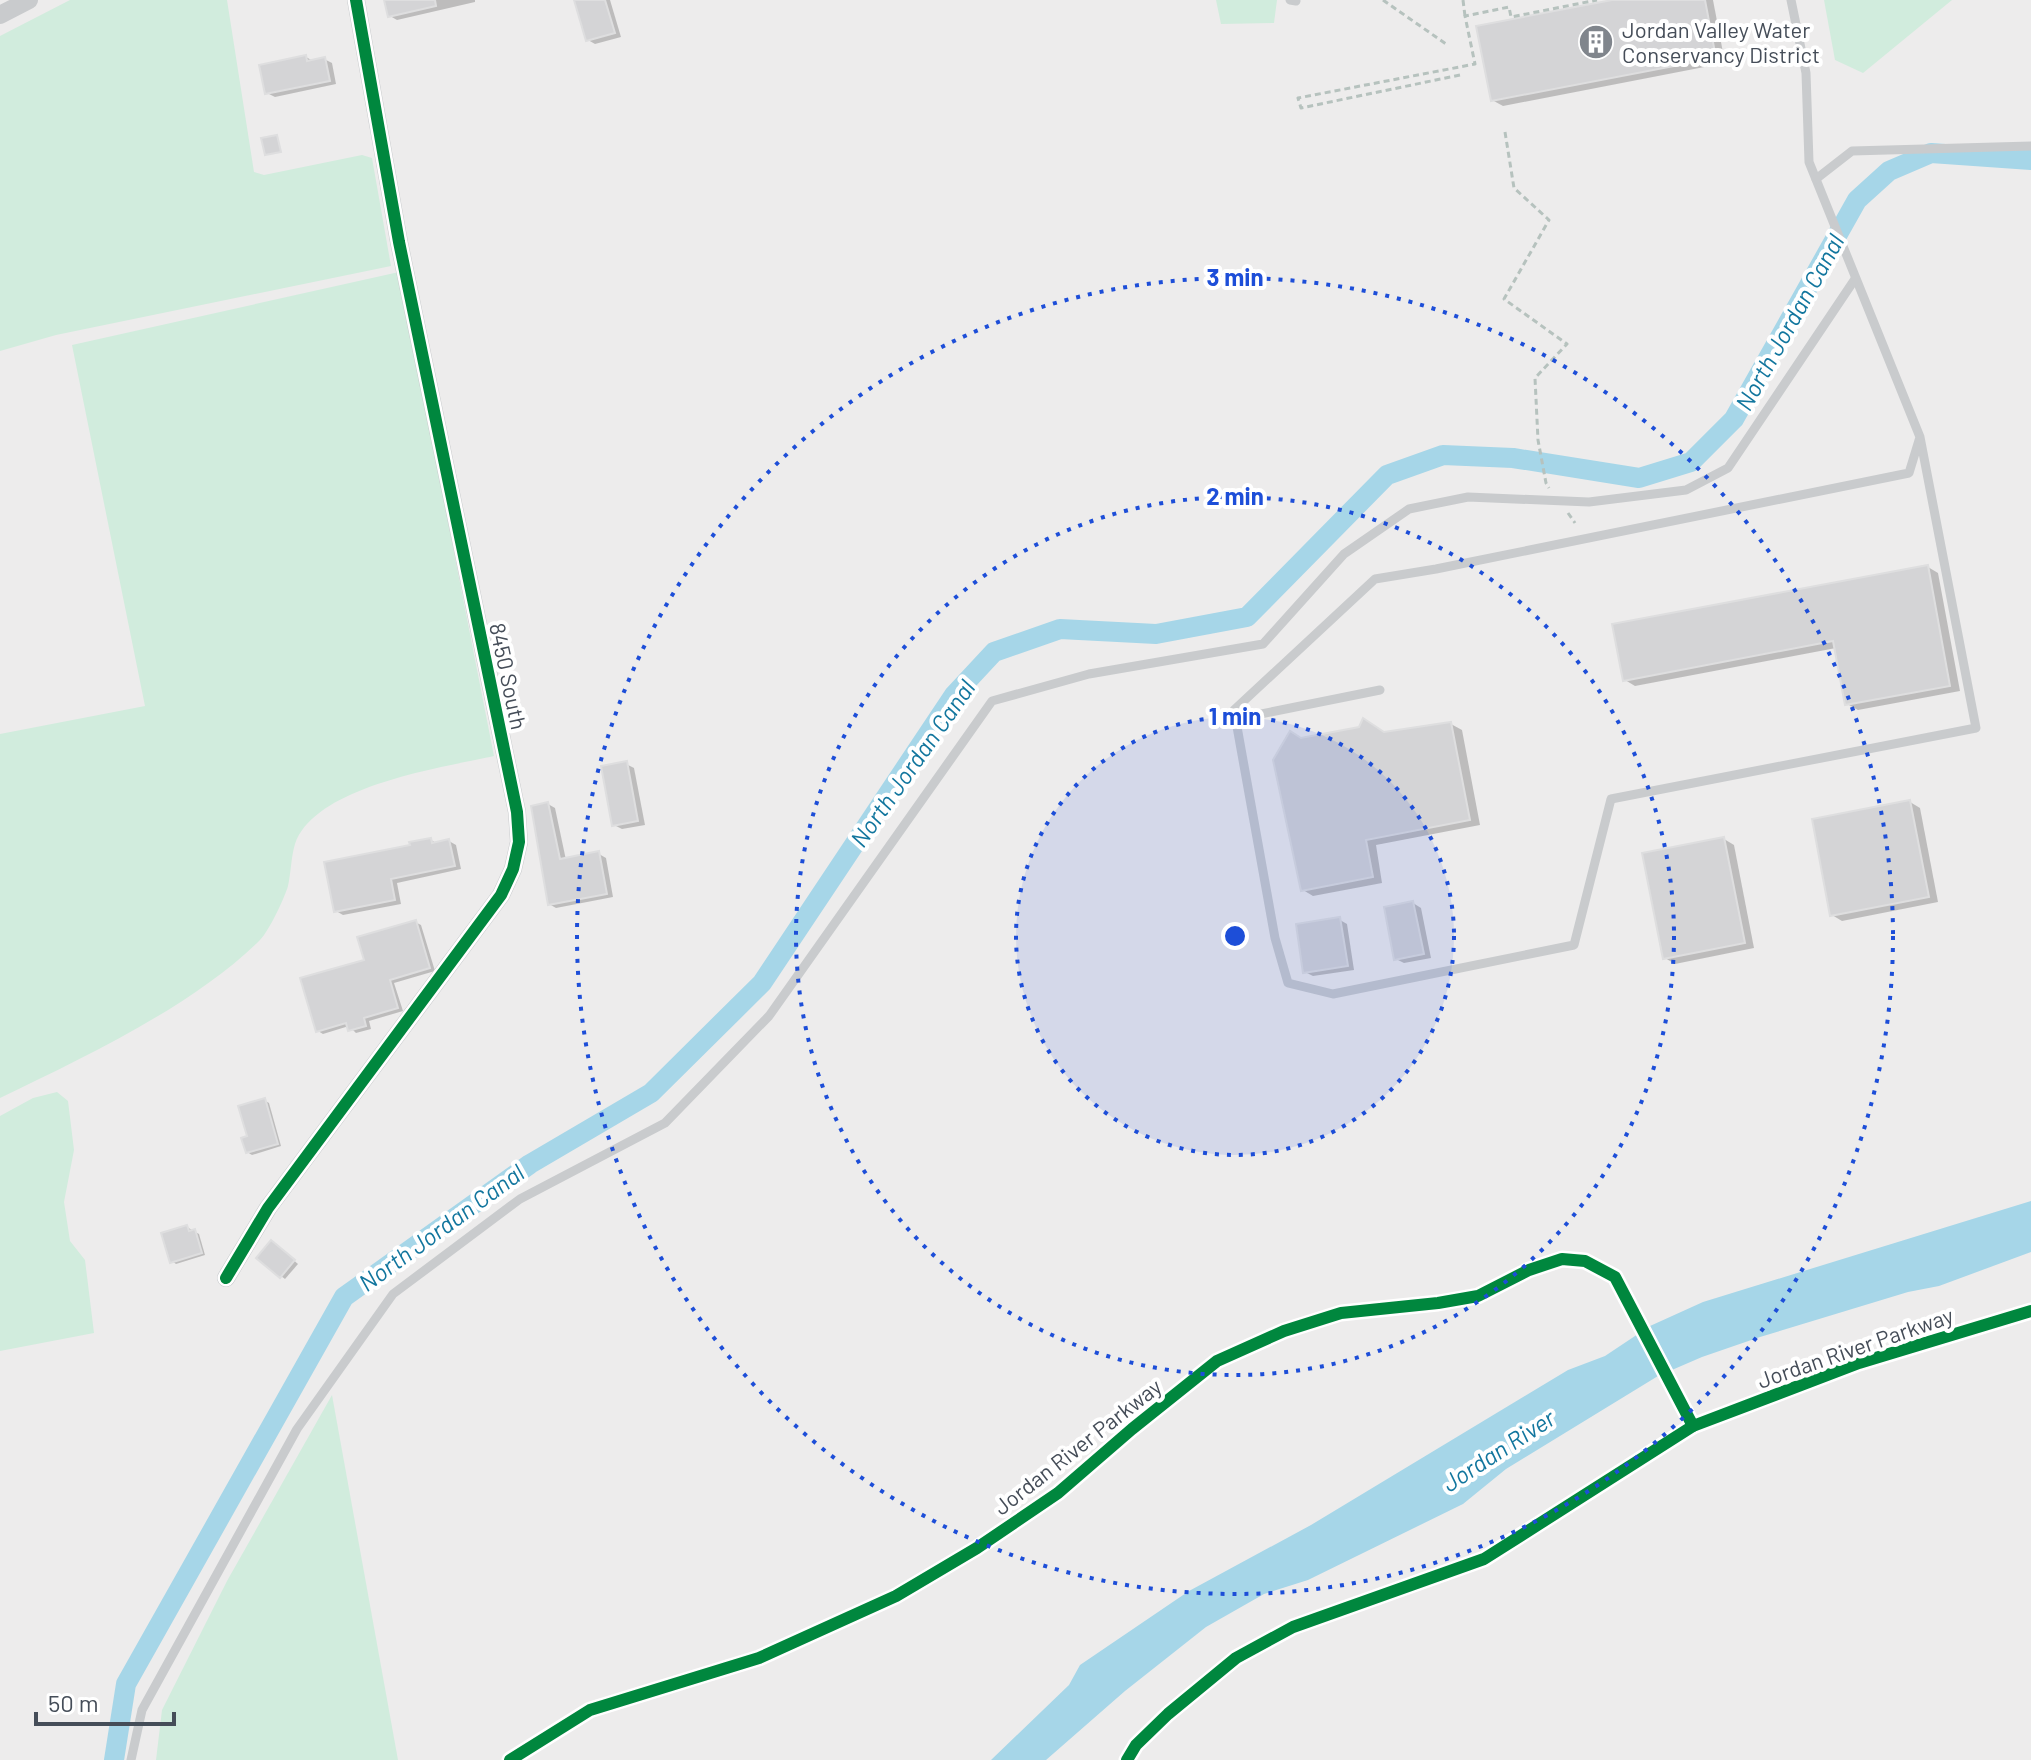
<svg xmlns="http://www.w3.org/2000/svg" width="2031" height="1760" font-family="Barlow,sans-serif">
<style>
.green{fill:#d1ecdd}
.water{fill:#a6d6e8}
.shadow{fill:#0003}
.lines{fill:none;stroke-linecap:round;stroke-linejoin:round}
.canal{stroke:#a6d6e8;stroke-width:20}
.building{fill:#d4d4d6;stroke:#dededf;stroke-width:2}
.path{stroke:#b6c2be;stroke-width:3;stroke-dasharray:6 4;stroke-linecap:butt}
.service{stroke:#c9cbcd;stroke-width:9}
.minor{stroke:#c9cbcd;stroke-width:18}
.cycleway-casing{stroke:#fff;stroke-width:17}
.cycleway{stroke:#00873e;stroke-width:12}
.ring{fill:none;stroke:#1d4ed8;stroke-width:4;stroke-dasharray:4 8}
.labels{text-anchor:middle;dominant-baseline:central;stroke-width:8;stroke-linejoin:round;paint-order:stroke}
.poi-label{font-size:22px;fill:#454d58;stroke:#fff;text-anchor:start}
.street-label{font-size:22px;fill:#454d58;stroke:#fff}
.water-label{font-size:24px;font-style:italic;fill:#12769e;stroke:#fff}
.centre{fill:#1d4ed8;stroke:#fff;stroke-width:4}
.ring-label{font-size:24px;text-anchor:middle;font-weight:bold;fill:#1d4ed8;stroke:#fff;stroke-width:8;stroke-linejoin:round;paint-order:stroke}
</style>
<rect width="100%" height="100%" fill="#edecec"/>
<g class="green">
<polygon points="70,0 227,0 254,172 264,175 362,155 372,158 391,266 56,335 0,351 0,36"/>
<polygon points="1216,0 1277,0 1274,23 1221,24"/>
<polygon points="1824,0 1952,0 1863,73 1835,60"/>
<path d="M399 272 494 756C440 768 315 786 295 844 291 857 291 873 288 886 284 899 269 931 260 940 193 1006 85 1057 0 1098V734L145 706 72 345Z"/>
<polygon points="57,1092 68,1101 74,1150 64,1202 70,1241 85,1260 94,1333 0,1351 0,1116 33,1098"/>
<polygon points="332,1395 398,1760 156,1760 162,1710 227,1581"/>
</g>
<polygon class="water" points="2031,1201 2031,1252 1939,1286 1908,1292 1760,1337 1702,1357 1658,1376 1506,1469 1463,1504 1308,1580 1264,1594 1206,1627 1125,1691 1046,1760 991,1760 1069,1685 1080,1665 1189,1591 1311,1525 1568,1370 1605,1356 1650,1326 1703,1302"/>
<g class="shadow">
<polygon points="386,0 475,0 475,2 397,20 390,16"/>
<polygon points="576,0 610,0 621,37 595,44 588,40"/>
<polygon points="1622,0 1713,0 1725,63 1503,106 1492,100"/>
<polygon points="306,57 313,61 324,59 332,63 336,84 275,97 267,93"/>
<polygon points="1928,567 1938,573 1960,691 1858,710 1847,704 1836,648 1635,686 1625,680"/>
<polygon points="1451,724 1462,730 1480,825 1376,845 1382,883 1313,896 1303,890 1302,740 1385,734"/>
<polygon points="626,764 634,768 645,825 622,829 614,825"/>
<polygon points="1910,802 1920,808 1938,902 1842,921 1832,915"/>
<polygon points="548,804 555,808 566,860 599,854 606,858 613,897 556,908 549,904"/>
<polygon points="1724,839 1734,845 1754,948 1675,964 1665,958"/>
<polygon points="431,840 438,844 449,841 456,845 461,869 397,883 401,904 343,915 336,911 412,847"/>
<polygon points="1413,903 1421,908 1431,958 1404,963 1396,959"/>
<polygon points="1340,920 1347,924 1354,970 1313,976 1305,972"/>
<polygon points="415,922 421,925 435,971 394,983 403,1011 369,1021 371,1029 356,1033 349,1026 323,1034 318,1031 367,961"/>
<polygon points="264,1100 269,1103 281,1146 252,1155 247,1152 250,1138"/>
<polygon points="187,1227 199,1234 205,1255 176,1264 172,1261"/>
<polygon points="276,1245 298,1264 285,1279 281,1276"/>
</g>
<g class="lines">
<polyline class="canal" points="114,1760 126,1684 344,1297 530,1164 651,1093 762,983 954,695 994,652 1060,629 1156,634 1247,617 1387,475 1443,455 1513,458 1639,478 1691,462 1734,419 1857,200 1889,171 1931,153 2031,160"/>
</g>
<g class="building">
<polygon points="384,0 435,0 436,6 388,17"/>
<polygon points="574,0 605,0 615,33 586,41"/>
<polygon points="1612,0 1705,0 1716,58 1491,101 1476,26"/>
<polygon points="306,55 307,61 325,57 330,81 265,94 259,65"/>
<polygon points="277,135 281,152 265,155 261,138"/>
<polygon points="1928,565 1950,686 1845,705 1833,641 1623,681 1612,624"/>
<polygon points="1363,718 1384,732 1451,722 1470,820 1366,840 1373,877 1301,891 1273,760 1290,731 1301,738 1359,727"/>
<polygon points="627,761 638,821 612,826 601,766"/>
<polygon points="1910,800 1929,897 1830,916 1812,819"/>
<polygon points="548,802 560,859 599,851 607,894 548,905 531,806"/>
<polygon points="1724,837 1745,943 1663,959 1642,853"/>
<polygon points="431,838 432,843 449,839 455,866 391,879 395,900 334,912 324,862 410,845 409,842"/>
<polygon points="1413,901 1424,954 1394,960 1384,907"/>
<polygon points="1340,917 1348,966 1303,973 1296,924"/>
<polygon points="416,920 430,968 390,980 398,1008 364,1018 366,1026 348,1031 346,1023 316,1032 300,978 364,960 357,937"/>
<polygon points="265,1098 278,1144 246,1153 241,1138 247,1136 238,1106"/>
<polygon points="187,1225 189,1231 195,1229 202,1253 170,1263 161,1233"/>
<polygon points="271,1240 295,1260 280,1278 256,1258"/>
</g>
<g class="lines">
<g class="path">
<polyline points="1383,0 1446,44"/>
<polyline points="1463,0 1465,16"/>
<polyline points="1460,75 1301,108 1298,98 1475,64 1465,16 1509,7 1511,17 1597,0"/>
<polyline points="1505,132 1514,188 1549,220 1504,299 1567,344 1535,378 1538,440 1546,483 1549,488"/>
<polyline points="1568,513 1575,523"/>
</g>
<g class="service">
<polyline points="1290,0 1296,1"/>
<polyline points="1791,0 1806,73 1809,162 1920,437 1909,473 1436,569 1375,579 1234,710 1275,938 1288,983 1333,994 1574,945 1611,799 1976,728 1920,437"/>
<polyline points="1816,179 1852,151 2031,146"/>
<polyline points="1236,719 1380,690"/>
<polyline points="131,1760 142,1710 297,1429 393,1294 520,1199 665,1123 769,1016 992,701 1089,674 1263,644 1344,554 1409,509 1468,497 1589,502 1686,490 1728,468 1855,279"/>
</g>
<g class="minor">
<polyline points="0,15 29,0"/>
<polyline points="226,1278 268,1208 501,895 513,869 519,842 517,812 399,242 356,0"/>
</g>
<g class="cycleway-casing">
<g id="cycleway">
<polyline points="226,1278 268,1208 501,895 513,869 519,842 517,812 399,242 356,0"/>
<polyline points="510,1760 590,1710 759,1658 896,1596 977,1548 1058,1493 1132,1429 1217,1361 1284,1331 1341,1313 1438,1303 1478,1296 1529,1270 1562,1259 1585,1261 1615,1277 1693,1426"/>
<polyline points="1127,1760 1136,1745 1168,1714 1236,1658 1293,1627 1484,1559 1693,1426 1859,1363 2031,1311"/>
</g>
</g>
<use href="#cycleway" class="cycleway"/>
</g>
<circle cx="1235" cy="936" r="219" fill="#1d4ed8" fill-opacity=".12"/>
<g class="ring">
<circle cx="1235" cy="936" r="219"/>
<circle cx="1235" cy="936" r="439"/>
<circle cx="1235" cy="936" r="658"/>
</g>
<defs>
<g id="building-disc" transform="scale(1.8)"><circle r="9.5" fill="#80858c" stroke="#fff"/><path d="M-4-6H4V6H1V3H-1V6H-4ZM-2.5-4.3h1.7v1.8h-1.7ZM.8-4.3h1.7v1.8H.8ZM-2.5-1h1.7V.8h-1.7ZM.8-1h1.7V.8H.8Z" fill="#fff"/></g>
</defs>
<g fill-rule="evenodd">
<use href="#building-disc" x="1596" y="42"/>
</g>
<g class="labels">
<g class="poi-label">
<text x="1622" y="29">Jordan Valley Water<tspan x="1622" dy="25">Conservancy District</tspan></text>
</g>
<g class="street-label">
<text transform="translate(509 676) rotate(78)">8450 South</text>
<text transform="translate(1855 1347) rotate(-19)">Jordan River Parkway</text>
<text transform="translate(1077 1446) rotate(-38)">Jordan River Parkway</text>
</g>
<g class="water-label">
<text transform="translate(1789 322) rotate(-61)">North Jordan Canal</text>
<text transform="translate(912 763) rotate(-55)">North Jordan Canal</text>
<text transform="translate(441 1227) rotate(-36)">North Jordan Canal</text>
<text transform="translate(1498 1450) rotate(-33)">Jordan River</text>
</g>
</g>
<circle cx="1235" cy="936" r="12" class="centre"/>
<g class="ring-label">
<text x="1235" y="286">3 min</text>
<text x="1235" y="505">2 min</text>
<text x="1235" y="725">1 min</text>
</g>
<path d="M36 1712v12h138v-12" fill="none" stroke="#454d58" stroke-width="4"/>
<text x="48" y="1712" font-size="24" fill="#454d58" stroke="#ffffff" stroke-width="6" paint-order="stroke">50 m</text>
</svg>
